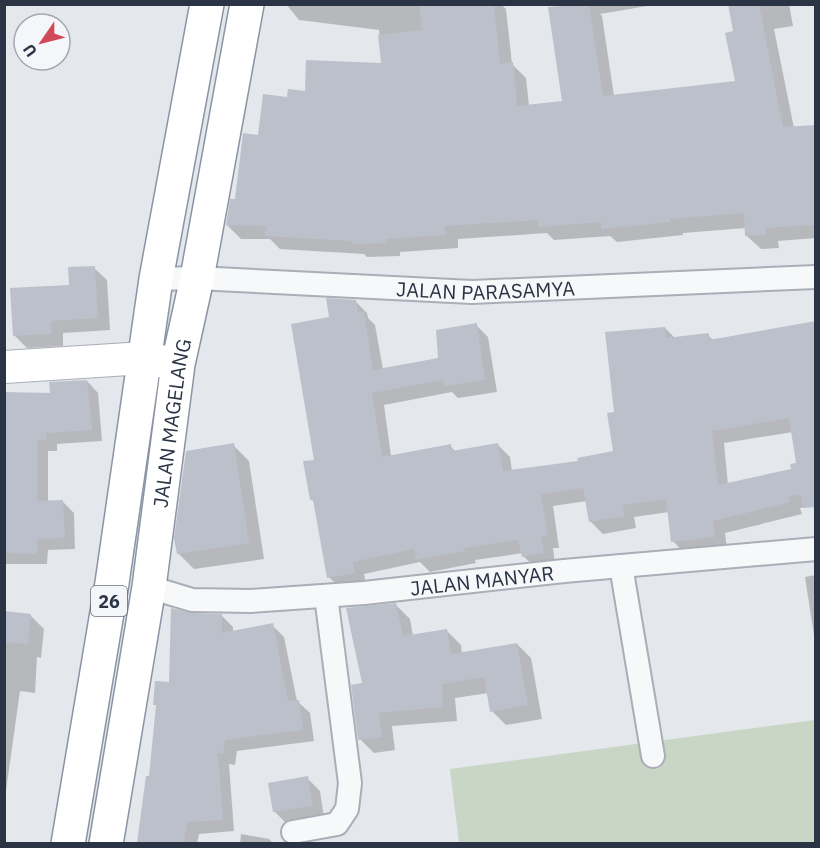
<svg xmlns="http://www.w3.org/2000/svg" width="820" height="848" font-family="'IBM Plex Sans',sans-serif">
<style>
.green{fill:#c9d6c5}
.shadow{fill:#0003;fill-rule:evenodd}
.building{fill:#bbc0ca;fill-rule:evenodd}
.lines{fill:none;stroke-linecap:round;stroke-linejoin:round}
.street-casing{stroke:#a9aeb7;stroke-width:26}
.secondary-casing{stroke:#a9aeb7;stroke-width:34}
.highway-casing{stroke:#8b94a3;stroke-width:36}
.street{stroke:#f7f8fa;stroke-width:22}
.secondary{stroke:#fff;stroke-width:32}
.highway{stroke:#fff;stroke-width:33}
.labels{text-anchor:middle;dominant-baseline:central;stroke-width:4.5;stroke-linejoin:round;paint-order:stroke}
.shield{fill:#f4f6f9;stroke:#676e7b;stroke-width:1.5}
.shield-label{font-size:18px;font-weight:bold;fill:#2b3445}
.street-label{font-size:20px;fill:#2b3445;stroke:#f4f6f9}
</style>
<rect width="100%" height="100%" fill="#e4e7ec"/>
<polygon class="green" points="815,720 815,843 459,843 450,769"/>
<g class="shadow">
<polygon points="286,4 501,4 506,9 512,64 526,78 529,106 564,102 550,8 576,4 659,4 600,14 602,16 614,96 736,82 735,33 729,4 789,4 793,26 774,29 794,128 816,127 816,238 778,241 779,248 761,249 747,236 746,228 683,233 683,235 617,242 610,236 554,240 547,233 458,239 458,248 400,252 400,256 367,257 364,254 280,249 270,239 241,239 227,225 260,137 288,99 383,65 379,30 299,20"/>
<polygon points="94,268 107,280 110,330 63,333 63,346 27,348 14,335"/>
<path d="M355 301 367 313 368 318 375 325 383 369 439 359 476 325 488 337 497 392 458 398 452 392 384 405 391 456 450 446 456 452 498 445 510 457 512 471 580 462 615 452V414L665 328 675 338 708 335 714 341 816 322V506L800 508 802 514 725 533 727 549 685 554 673 541 669 512 634 517 636 528 603 534 591 522 587 501 553 506 559 548H553L555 565 536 568 523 556V553L475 560 476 563 430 572 420 562 364 574 366 585 341 589 329 577 315 503 312 500 331 318ZM793 432 798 465 793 471 728 485 724 443Z"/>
<polygon points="87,381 98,393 102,441 57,444 57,451 48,451 48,502 63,502 74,513 75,549 48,550 47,564 4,564 4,394 51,395"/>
<polygon points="233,445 249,461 264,559 194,569 178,553"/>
<polygon points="816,575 816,649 805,577"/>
<polygon points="396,605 410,619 413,636 447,631 461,645 462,654 517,644 531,658 542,719 506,725 492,711 489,693 455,698 457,721 392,726 395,750 374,753 360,739 363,684"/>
<polygon points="4,613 30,615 44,629 41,658 37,657 35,693 20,691 4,805"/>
<polygon points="191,615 221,615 233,627 233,633 272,625 284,637 297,701 310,713 314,741 237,751 235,765 229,764 234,831 199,834 197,844 139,844 147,778 150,778 157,707 155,704 170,684"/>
<polygon points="307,778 320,791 324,818 287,824 274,811"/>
<polygon points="241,834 269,839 274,844 240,844"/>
</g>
<g class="building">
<polygon points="419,4 494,4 500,64 513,62 517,106 562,101 548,7 589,4 603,96 735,81 725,33 733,31 728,4 759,4 783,127 816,125 816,225 765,228 766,235 745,236 744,213 670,219 670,222 601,229 601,222 539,227 538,220 445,226 445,235 387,239 387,243 352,244 352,241 265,236 266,226 226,225 230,199 235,199 243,133 258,135 263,94 287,97 288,89 305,91 306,60 381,63 378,35 422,30"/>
<polygon points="95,266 98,318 51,321 51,334 13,336 10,288 69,285 68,267"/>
<path d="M326 298 356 300 358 312 364 311 373 370 438 358 436 330 477 323 485 380 444 386 443 380 372 393 382 457 451 444 452 451 498 443 503 471 578 461 577 458 613 451 607 413 614 412 605 332 665 327 666 338 709 333V340L816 321V507L803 508 801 495 789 496 790 502 713 521 715 537 671 542 666 499 623 505 625 516 589 522 583 488 541 494 548 536 541 537 544 553 522 557 518 540 464 548 465 551 416 560 414 549 353 562 355 573 327 578 313 500H310L303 461 314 460 291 324 329 317ZM789 418 796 463 790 464 791 469 718 485 712 431Z"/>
<polygon points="87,380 92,430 46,433 46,440 37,440 37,501 63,500 65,538 37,539 37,554 4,553 4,392 50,393 49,382"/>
<polygon points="234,443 249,543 177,554 174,538 186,451"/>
<polygon points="396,603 403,636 447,629 451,654 517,643 528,705 490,712 484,677 442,684 443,707 379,713 382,737 358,740 351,685 362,683 346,608"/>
<polygon points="171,608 191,613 222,614 222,633 273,623 288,701 299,700 303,730 225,740 223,754 218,753 223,820 187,822 184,843 137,843 146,776 149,776 156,705 153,705 155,681 169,682"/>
<polygon points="4,611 31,614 28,644 4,642"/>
<polygon points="308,776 313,806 273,812 268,783"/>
</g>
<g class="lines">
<g class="street-casing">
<g id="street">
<path id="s1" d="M156 279 197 278 472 292 816 277"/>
<polyline points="621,566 653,756"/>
<path id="s2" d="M149 587 192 600 251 601 364 593 564 571 816 549"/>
<polyline points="293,832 337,824 347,809 350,783 326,596"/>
</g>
</g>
<g class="secondary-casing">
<polyline id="secondary" points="4,367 144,358 171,363"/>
</g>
<g class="highway-casing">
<g id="highway">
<polyline points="68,844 112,583 156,279 207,4"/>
<path id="s3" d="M106 844 149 587 178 364 197 278 247 4"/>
</g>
</g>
<use href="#street" class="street"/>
<use href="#secondary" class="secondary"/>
<use href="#highway" class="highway"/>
</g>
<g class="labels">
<rect class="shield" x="91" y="586" width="36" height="30" rx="4.5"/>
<g class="shield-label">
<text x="109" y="601">26</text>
</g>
<g class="street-label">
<text stroke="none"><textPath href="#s1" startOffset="330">JALAN PARASAMYA</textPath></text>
<text stroke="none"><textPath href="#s3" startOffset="426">JALAN MAGELANG</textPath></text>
<text stroke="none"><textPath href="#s2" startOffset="336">JALAN MANYAR</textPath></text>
</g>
</g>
<rect width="820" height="848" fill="none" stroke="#2b3445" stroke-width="12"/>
<g transform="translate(42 42) rotate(235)"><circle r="28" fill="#f4f6f9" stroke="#a4a8b1" stroke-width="1.5"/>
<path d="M0-4.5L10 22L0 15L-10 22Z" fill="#d1495b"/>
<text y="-9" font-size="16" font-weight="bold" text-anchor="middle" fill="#2b3445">U</text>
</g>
</svg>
